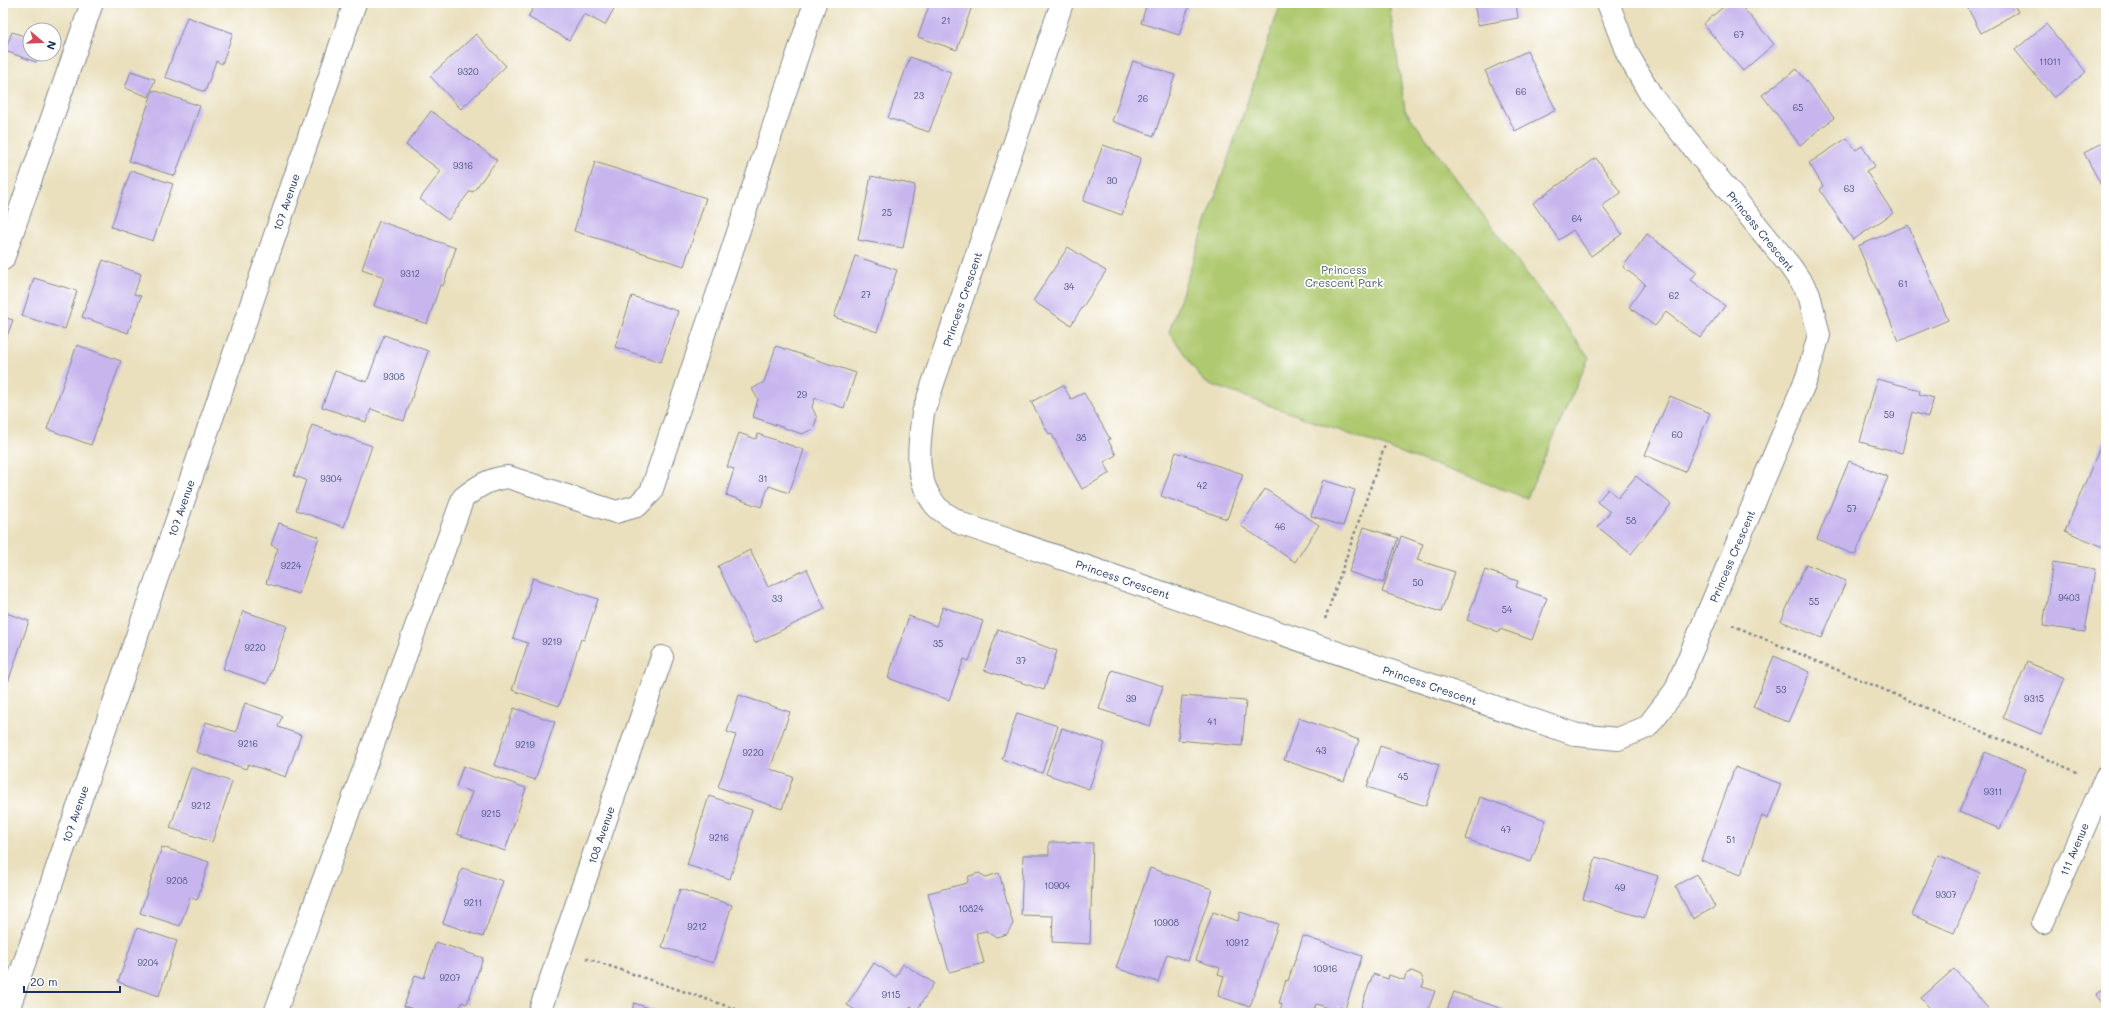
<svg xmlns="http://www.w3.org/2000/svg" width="2109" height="1016" font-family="Mali,sans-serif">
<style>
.green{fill:#afc96f;stroke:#657c66}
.building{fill:#c7b6ee}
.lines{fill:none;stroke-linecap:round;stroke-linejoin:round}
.minor-casing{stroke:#82888e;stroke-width:24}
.path{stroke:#82888e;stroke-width:2.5;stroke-dasharray:3 3;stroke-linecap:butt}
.minor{stroke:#fff;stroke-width:22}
.labels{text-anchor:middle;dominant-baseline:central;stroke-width:3.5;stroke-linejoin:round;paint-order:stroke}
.number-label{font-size:9px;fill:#465182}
.street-label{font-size:11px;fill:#1b2f5e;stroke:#fff}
.park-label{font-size:11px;fill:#475d63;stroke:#fff}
</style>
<rect width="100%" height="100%" fill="#fff"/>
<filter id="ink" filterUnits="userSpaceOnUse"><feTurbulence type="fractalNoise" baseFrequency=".025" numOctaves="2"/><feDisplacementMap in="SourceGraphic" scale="8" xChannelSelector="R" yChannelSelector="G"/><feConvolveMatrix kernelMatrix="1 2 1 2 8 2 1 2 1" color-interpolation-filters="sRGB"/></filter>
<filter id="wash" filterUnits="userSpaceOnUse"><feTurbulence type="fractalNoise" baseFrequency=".012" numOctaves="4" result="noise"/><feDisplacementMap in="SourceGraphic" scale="16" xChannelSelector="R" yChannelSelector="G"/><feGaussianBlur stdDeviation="0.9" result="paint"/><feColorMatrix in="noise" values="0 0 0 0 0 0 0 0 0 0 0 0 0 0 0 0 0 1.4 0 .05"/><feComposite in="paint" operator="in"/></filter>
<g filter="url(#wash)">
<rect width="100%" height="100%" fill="#eae0be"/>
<polygon class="green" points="1281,3 1389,3 1405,110 1589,357 1527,498 1204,382 1169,332"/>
<g id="blocks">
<g class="building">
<polygon points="536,3 617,3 605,25 584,14 569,40 528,17"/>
<polygon points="930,3 973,3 957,50 918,37"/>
<polygon points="1147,3 1190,3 1179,35 1141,23"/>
<polygon points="1474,3 1516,3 1518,18 1478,25"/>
<polygon points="1728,3 1739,3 1774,44 1743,71 1703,24"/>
<polygon points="1965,3 2013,3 2018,12 1981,33"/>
<polygon points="187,17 233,33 222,64 216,61 205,92 165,77"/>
<polygon points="2046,24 2086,72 2054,98 2015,50"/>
<polygon points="12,32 30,38 30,54 39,54 36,62 5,51"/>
<polygon points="476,34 506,66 461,109 430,76"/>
<polygon points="1527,51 1556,110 1515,131 1485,71"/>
<polygon points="910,57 951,72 929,132 888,118"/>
<polygon points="1133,61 1175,75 1154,136 1112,121"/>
<polygon points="1797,69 1834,118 1800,145 1762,95"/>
<polygon points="131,71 155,79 149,97 125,88"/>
<polygon points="153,90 200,106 175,176 129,161"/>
<polygon points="431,111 497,160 473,192 470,191 448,220 420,199 441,171 406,145"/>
<polygon points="1847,138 1856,150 1862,146 1875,166 1866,171 1893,213 1853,240 1820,190 1823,186 1809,163"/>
<polygon points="2106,141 2106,194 2084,153"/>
<polygon points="1103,145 1141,158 1122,215 1083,201"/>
<polygon points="1596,158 1621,193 1602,206 1622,234 1591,256 1573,230 1559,240 1533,203"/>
<polygon points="595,162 706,198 684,266 574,231"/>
<polygon points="131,170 173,184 153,241 111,227"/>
<polygon points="871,176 915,185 903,248 858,240"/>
<polygon points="379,221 456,248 443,286 440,285 427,324 374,306 384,277 362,269"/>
<polygon points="1908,225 1948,320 1899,341 1858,246"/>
<polygon points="1647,234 1697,272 1691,280 1725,306 1700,338 1666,312 1655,326 1629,307 1645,284 1623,267"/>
<polygon points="1068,247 1106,271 1071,325 1033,301"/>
<polygon points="855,256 897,270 877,332 834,317"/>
<polygon points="103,260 141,274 134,294 141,296 128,333 82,317"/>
<polygon points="34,278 77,291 65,329 22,316"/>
<polygon points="632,296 678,311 661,362 615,347"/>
<polygon points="3,317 13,320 6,339 3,338"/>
<polygon points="384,335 428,351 404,421 371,409 366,422 322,407 335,371 367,382"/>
<polygon points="77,345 121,361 91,445 47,429"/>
<polygon points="776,346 856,373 844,408 815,398 812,407 817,418 813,429 802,434 753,417 758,399 752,389 764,382"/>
<polygon points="1877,379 1920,390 1919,394 1934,398 1928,417 1912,412 1902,453 1860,442"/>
<polygon points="1063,385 1071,399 1084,393 1110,439 1108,440 1116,455 1104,462 1110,473 1082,489 1051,433 1049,434 1031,402"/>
<polygon points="1670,396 1710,413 1685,472 1645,455"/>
<polygon points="312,425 372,446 344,527 296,510 306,480 294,476"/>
<polygon points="739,433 756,439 758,434 804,450 789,493 769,486 761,507 726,495 734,469 727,467"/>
<polygon points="2103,440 2106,441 2106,548 2065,531"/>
<polygon points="1176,452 1243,474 1227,519 1161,496"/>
<polygon points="1849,461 1888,477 1855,555 1817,539"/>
<polygon points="1636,476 1671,504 1631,554 1598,527 1610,512 1597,502 1608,489 1618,498"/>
<polygon points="1323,480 1355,490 1343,526 1311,516"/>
<polygon points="1265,489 1319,525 1295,562 1241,526"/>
<polygon points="279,523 319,537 299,594 266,583 278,548 271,545"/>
<polygon points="1364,527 1398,538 1383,583 1349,572"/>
<polygon points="1401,536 1423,544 1417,560 1455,572 1441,612 1382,592"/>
<polygon points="750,550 768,587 807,569 825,609 755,643 718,566"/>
<polygon points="2053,562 2095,569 2085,632 2043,626"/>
<polygon points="1806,564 1846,581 1822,638 1781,621"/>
<polygon points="1485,570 1518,581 1516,587 1547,598 1532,640 1500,629 1499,632 1467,620"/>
<polygon points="533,578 598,599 584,640 581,639 559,706 512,690 528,643 513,638"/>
<polygon points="943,607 983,621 969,661 964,659 949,700 888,678 909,616 936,626"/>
<polygon points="243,611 287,626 267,684 223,669"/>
<polygon points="3,612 29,621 8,682 3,680"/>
<polygon points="998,629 1057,651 1044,690 984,670"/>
<polygon points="1774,656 1810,672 1788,722 1753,707"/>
<polygon points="2027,662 2065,678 2041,734 2003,718"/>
<polygon points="1112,670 1163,686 1150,726 1099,709"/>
<polygon points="739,695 790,712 770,769 793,777 782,809 718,787 736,735 727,732"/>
<polygon points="1182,696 1246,701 1242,746 1178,740"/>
<polygon points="245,703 282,716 278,727 301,735 286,777 248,764 246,769 196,752 206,722 236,732"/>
<polygon points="514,708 555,722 535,780 494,765"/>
<polygon points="1017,713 1058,726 1042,773 1002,759"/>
<polygon points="1299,718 1359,740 1344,781 1284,760"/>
<polygon points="1062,728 1105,743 1089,789 1046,774"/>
<polygon points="1380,746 1439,765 1426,806 1367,787"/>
<polygon points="1985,752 2026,769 2000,829 1959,812"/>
<polygon points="463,766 526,788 505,851 457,834 472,792 456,787"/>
<polygon points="191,767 232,782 212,842 170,828"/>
<polygon points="1735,767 1781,784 1768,819 1762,816 1741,875 1701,860"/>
<polygon points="709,796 752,810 730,879 687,865"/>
<polygon points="1480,797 1546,820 1531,862 1466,839"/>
<polygon points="1049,842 1093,843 1090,944 1052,942 1053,916 1021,915 1023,855 1049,855"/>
<polygon points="162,847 209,862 197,900 190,897 180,926 140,913"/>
<polygon points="1938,855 1980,873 1954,933 1912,915"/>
<polygon points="1596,857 1658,876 1644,918 1583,899"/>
<polygon points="462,868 503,881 483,937 443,923"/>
<polygon points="1150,868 1212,889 1188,961 1167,954 1158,982 1116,968"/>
<polygon points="979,873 986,877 999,873 1013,924 1007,934 996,937 986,931 976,933 984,963 949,972 928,893 967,883 969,876"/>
<polygon points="1697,874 1715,907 1693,919 1675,886"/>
<polygon points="680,889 732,905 713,963 662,947"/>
<polygon points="1213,912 1238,921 1240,912 1278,924 1250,1007 1218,996 1224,976 1218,974 1220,968 1196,960"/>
<polygon points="137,928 177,941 159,996 118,982"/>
<polygon points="1303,936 1362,956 1345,1009 1339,1007 1337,1011 1316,1004 1313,1013 1279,1013 1282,1004 1279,1003 1286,980 1288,981"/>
<polygon points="436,942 483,958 467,1004 462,1002 458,1013 425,1013 404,1006 415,975 424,978"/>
<polygon points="874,963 896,977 903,964 934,983 917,1010 911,1006 907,1013 860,1013 847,1005"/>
<polygon points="1954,969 1992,1013 1934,1013 1921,998"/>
<polygon points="1412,971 1421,975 1424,982 1422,987 1435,991 1427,1013 1359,1013 1373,974 1388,979 1389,975 1404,980 1406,974"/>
<polygon points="2106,987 2106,1008 2096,995"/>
<polygon points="1454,992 1508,1011 1507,1013 1446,1013"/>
<polygon points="634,1003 663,1013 631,1013"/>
</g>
</g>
</g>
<g filter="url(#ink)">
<use href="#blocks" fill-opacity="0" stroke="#82888e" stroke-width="1"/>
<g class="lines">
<g class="minor-casing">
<g id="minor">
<path d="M1062 3 923 413C919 445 913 478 936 506 942 513 954 518 962 524L1577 735 1618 739 1647 727 1675 691 1807 377 1819 335 1809 294 1790 266 1652 97 1627 53 1608 3"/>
<polyline points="3,259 92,3"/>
<polyline points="2043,922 2106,777"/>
<polyline points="7,1013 355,3"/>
<path d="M275 1013 463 498C478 486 489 479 508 477L616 512 637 506 651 492 815 3"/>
<polyline points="539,1013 662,657"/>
</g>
</g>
<g class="path">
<polyline points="1325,619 1385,445"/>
<polyline points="1732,625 2077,772"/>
<polyline points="586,958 747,1013"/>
</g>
<use href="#minor" class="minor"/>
</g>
</g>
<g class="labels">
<g class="number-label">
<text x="946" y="20">21</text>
<text x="1739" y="34">67</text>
<text x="2050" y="61">11011</text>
<text x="468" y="71">9320</text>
<text x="1521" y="91">66</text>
<text x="919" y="95">23</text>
<text x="1143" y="98">26</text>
<text x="1798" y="107">65</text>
<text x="463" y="165">9316</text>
<text x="1112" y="180">30</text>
<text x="1849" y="188">63</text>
<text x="887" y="212">25</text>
<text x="1577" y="218">64</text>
<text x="410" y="273">9312</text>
<text x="1903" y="283">61</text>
<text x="1069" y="286">34</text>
<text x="866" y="294">27</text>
<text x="1674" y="295">62</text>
<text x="394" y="376">9308</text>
<text x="802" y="394">29</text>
<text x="1889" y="414">59</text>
<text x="1677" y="434">60</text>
<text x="1081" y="437">38</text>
<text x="331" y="478">9304</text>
<text x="763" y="478">31</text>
<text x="1202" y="485">42</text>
<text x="1852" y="508">57</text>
<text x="1631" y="520">58</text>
<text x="1280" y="526">46</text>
<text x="291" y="565">9224</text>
<text x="1418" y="582">50</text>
<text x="2069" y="597">9403</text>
<text x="777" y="598">33</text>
<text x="1814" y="601">55</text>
<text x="1507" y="609">54</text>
<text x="552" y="641">9219</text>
<text x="938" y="643">35</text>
<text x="255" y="647">9220</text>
<text x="1021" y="660">37</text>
<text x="1781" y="689">53</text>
<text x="1131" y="698">39</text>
<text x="2034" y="698">9315</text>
<text x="1212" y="721">41</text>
<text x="248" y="743">9216</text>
<text x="525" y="744">9219</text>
<text x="1321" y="750">43</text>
<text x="753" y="752">9220</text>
<text x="1403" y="776">45</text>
<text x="1993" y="791">9311</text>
<text x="201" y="805">9212</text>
<text x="491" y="813">9215</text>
<text x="1506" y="829">47</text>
<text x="719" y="837">9216</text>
<text x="1731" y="839">51</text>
<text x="177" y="880">9208</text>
<text x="1057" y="885">10904</text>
<text x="1620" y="887">49</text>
<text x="1946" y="894">9307</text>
<text x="473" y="902">9211</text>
<text x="971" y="908">10824</text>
<text x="1166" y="922">10908</text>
<text x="697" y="926">9212</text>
<text x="1237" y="942">10912</text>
<text x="148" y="962">9204</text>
<text x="1325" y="968">10916</text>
<text x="450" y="977">9207</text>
<text x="891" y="994">9115</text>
</g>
<g class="street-label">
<text transform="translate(286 202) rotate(-71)">107 Avenue</text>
<text transform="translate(1761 231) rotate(51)">Princess Crescent</text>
<text transform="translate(962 299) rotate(-71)">Princess Crescent</text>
<text transform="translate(181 508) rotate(-71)">107 Avenue</text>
<text transform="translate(1732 556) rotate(-67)">Princess Crescent</text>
<text transform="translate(1123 579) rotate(19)">Princess Crescent</text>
<text transform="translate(1430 685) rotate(19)">Princess Crescent</text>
<text transform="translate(75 814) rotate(-71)">107 Avenue</text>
<text transform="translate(601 835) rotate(-71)">108 Avenue</text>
<text transform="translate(2074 849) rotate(-67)">111 Avenue</text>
</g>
<g class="park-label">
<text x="1344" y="269">Princess<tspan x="1344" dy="13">Crescent Park</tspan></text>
</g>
</g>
<rect width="2109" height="1016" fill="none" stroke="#fff" stroke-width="16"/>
<g transform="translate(42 42) rotate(109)"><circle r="19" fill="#ffffff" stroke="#a4acbf"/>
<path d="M0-3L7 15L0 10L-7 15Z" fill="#d1495b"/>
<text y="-6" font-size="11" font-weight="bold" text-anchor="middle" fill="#1b2f5e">N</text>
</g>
<path d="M24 986v6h96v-6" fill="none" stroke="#1b2f5e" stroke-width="2"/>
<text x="30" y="986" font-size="12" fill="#1b2f5e" stroke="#ffffff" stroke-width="3" paint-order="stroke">20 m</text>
</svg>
